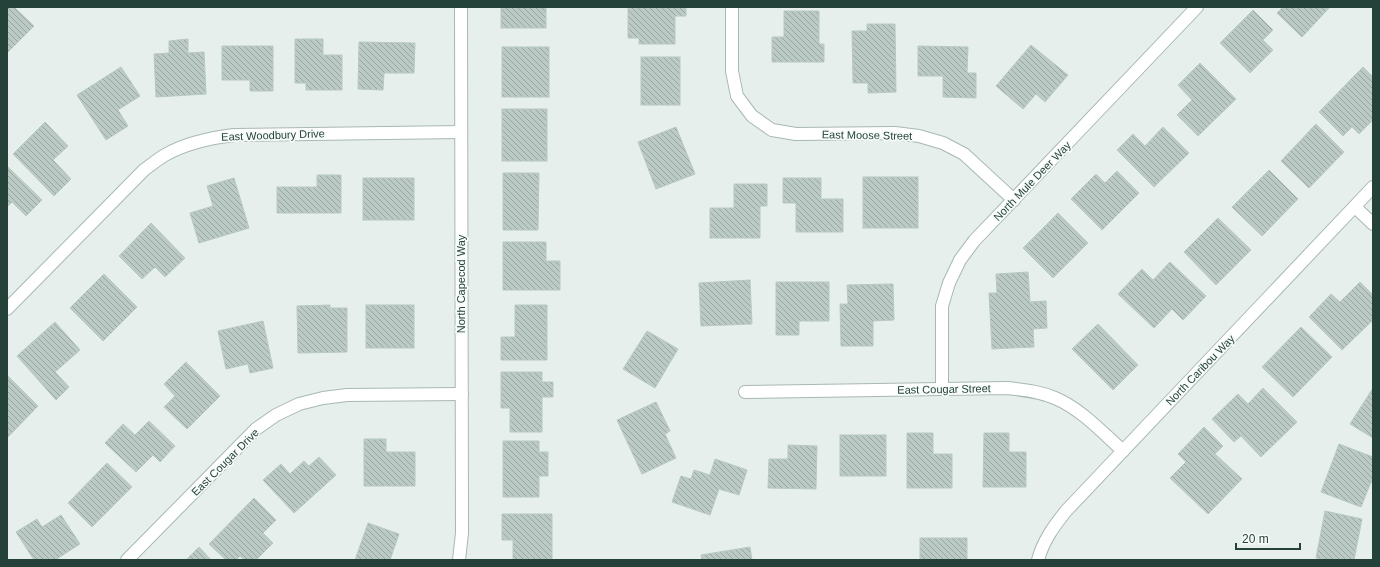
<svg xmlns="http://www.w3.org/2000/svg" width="1380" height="567" font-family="Helvetica,sans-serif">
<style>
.building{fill:url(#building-back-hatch);stroke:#b8c9c2}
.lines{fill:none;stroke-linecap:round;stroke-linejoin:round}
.street-casing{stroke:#a8b8b2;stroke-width:14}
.street{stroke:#fff;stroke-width:12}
.labels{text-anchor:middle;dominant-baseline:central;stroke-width:3.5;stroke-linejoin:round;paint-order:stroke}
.street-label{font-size:11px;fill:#24423a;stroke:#f7fbf9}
</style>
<defs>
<pattern id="building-back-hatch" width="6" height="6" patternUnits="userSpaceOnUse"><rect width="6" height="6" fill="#bbcac4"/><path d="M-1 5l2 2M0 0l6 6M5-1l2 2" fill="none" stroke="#98a6a0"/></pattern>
</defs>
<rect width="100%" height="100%" fill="#e6efeb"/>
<g class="building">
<polygon points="7,7 14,7 34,26 7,53"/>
<rect x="501" y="7" width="45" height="21"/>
<polygon points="628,7 686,7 686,16 675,16 675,44 639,44 639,38 628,38"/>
<polygon points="1283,7 1330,7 1302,37 1277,13"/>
<polygon points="1253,10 1273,30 1263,40 1273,50 1250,73 1220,43"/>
<polygon points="784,11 819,11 819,44 824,44 824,62 772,62 772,37 784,37"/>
<polygon points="867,24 895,24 896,92 868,93 868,83 853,83 852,31 867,31"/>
<polygon points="188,39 188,53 204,52 206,94 156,97 154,54 169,53 169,41"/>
<polygon points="295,39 323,39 323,55 342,55 342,90 306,90 306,83 295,83"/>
<polygon points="359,42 415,43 414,73 384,73 383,90 358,89"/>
<polygon points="1031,45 1068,75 1045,102 1036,94 1023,109 996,86"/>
<polygon points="222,46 273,46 273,91 250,91 250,80 222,80"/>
<polygon points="918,46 968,47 967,73 976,73 976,98 943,97 943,76 918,76"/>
<rect x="502" y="47" width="47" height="50"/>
<rect x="641" y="57" width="39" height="48"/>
<polygon points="1200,63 1236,99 1198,136 1177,115 1192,100 1178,85"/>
<polygon points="121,67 140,96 118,110 128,126 106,140 77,95"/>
<polygon points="1363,67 1373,77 1373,120 1359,134 1352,127 1343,136 1319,112"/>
<rect x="502" y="109" width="45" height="52"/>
<polygon points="45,122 68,146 53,160 71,179 54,196 13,154"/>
<polygon points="1316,124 1344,152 1309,188 1281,161"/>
<polygon points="676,127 695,174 656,189 638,142"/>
<polygon points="1163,127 1189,153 1154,187 1117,150 1133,134 1145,146"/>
<polygon points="7,166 42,200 26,216 12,202 7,207"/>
<polygon points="1269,170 1298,199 1262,236 1232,207"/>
<polygon points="1117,171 1139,193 1102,230 1071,199 1096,174 1105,183"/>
<polygon points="503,173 539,173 538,230 503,230"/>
<polygon points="317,175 341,175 341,213 277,213 277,187 317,187"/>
<rect x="863" y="177" width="55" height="51"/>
<polygon points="234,178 249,228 199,243 190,213 213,206 207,186"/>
<rect x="363" y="178" width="51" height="42"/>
<polygon points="783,178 821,178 821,199 843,199 843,232 796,232 796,203 783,203"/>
<polygon points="734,184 767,184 767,206 760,206 760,238 710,238 710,208 734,208"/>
<polygon points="1058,213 1088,243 1053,278 1023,248"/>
<polygon points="1218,218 1251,250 1216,285 1184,252"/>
<polygon points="151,223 185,258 165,277 155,267 142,279 119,256"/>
<polygon points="503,242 546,242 546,261 560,261 560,290 503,290"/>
<polygon points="1170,262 1206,296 1183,320 1172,309 1154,328 1118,294 1142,269 1153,280"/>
<polygon points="1028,272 1030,302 1046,301 1047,328 1033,329 1034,347 992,349 989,293 997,293 996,274"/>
<polygon points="104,274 137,307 103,341 70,308"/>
<polygon points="750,280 752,324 701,326 699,283"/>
<polygon points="776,282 829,282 829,321 799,321 799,335 776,335"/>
<polygon points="1360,282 1373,295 1373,320 1342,350 1309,317 1331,294 1340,302"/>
<polygon points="893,284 894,320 873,321 873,346 841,346 840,304 848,304 847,285"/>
<polygon points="330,305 330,308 347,308 347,352 298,353 297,306"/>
<rect x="366" y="305" width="48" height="43"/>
<polygon points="515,305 547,305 547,360 501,360 501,337 515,337"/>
<polygon points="263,321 273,368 250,373 248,364 226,369 218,331"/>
<polygon points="55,322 80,350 55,372 69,387 56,400 17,356"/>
<polygon points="1098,324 1138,365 1113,390 1072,349"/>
<polygon points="1301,327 1332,357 1293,397 1262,367"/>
<polygon points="647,331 678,349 655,388 623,369"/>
<polygon points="186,362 220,396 187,429 164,407 175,396 164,384"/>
<polygon points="501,372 542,372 542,382 553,382 553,397 542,397 542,432 510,432 510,408 501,408"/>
<polygon points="7,375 38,406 7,438"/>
<polygon points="1263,388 1297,422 1261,457 1241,436 1234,442 1212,419 1238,394 1248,404"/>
<polygon points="1373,388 1373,438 1350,424"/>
<polygon points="656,402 670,431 665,434 676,458 642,474 617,420"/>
<polygon points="149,421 175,446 160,462 153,455 136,472 105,443 123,424 135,435"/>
<polygon points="1204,427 1223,446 1215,454 1242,479 1208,514 1170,478 1186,462 1178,454"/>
<polygon points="907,433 933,433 933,454 952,454 952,488 907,488"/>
<polygon points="984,433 1009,433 1009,452 1026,452 1026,487 983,487"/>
<rect x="840" y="435" width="46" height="41"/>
<polygon points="364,439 386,439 386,452 415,452 415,486 364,486"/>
<polygon points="503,441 539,441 539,452 548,452 548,476 539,476 539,497 503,497"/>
<polygon points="1339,444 1373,457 1373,483 1371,482 1361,507 1321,492"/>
<polygon points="788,445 817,446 816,489 768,488 769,459 788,459"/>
<polygon points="319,457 336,475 294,513 263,480 281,464 290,474 304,461 309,466"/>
<polygon points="715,459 747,470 739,495 719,489 710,515 672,502 681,476 691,479 694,470 710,475"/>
<polygon points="107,463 132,487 92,527 68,503"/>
<polygon points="254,498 276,520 263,533 273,543 256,560 245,560 240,556 236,560 226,560 209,544"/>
<polygon points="1325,511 1362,519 1354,560 1328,560 1316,558"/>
<polygon points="502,514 552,514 552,560 513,560 513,540 502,540"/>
<polygon points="61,515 80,544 55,560 34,560 16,532 37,519 42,527"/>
<polygon points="368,523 399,534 390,560 355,560"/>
<rect x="920" y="538" width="47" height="22"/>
<polygon points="199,547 211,560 186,560"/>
<polygon points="750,547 752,560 702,560 701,555"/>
</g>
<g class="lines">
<g class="street-casing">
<g id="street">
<polyline points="732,7 732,71 737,96 752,116 772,130 796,134 895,133 919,136 943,143 964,154 1014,200"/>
<polyline points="1355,207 1373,224"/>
<path d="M7 309 144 170C151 165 158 159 165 155 186 143 209 138 234 135L461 132"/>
<polyline points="942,389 942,306 949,283 960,260 974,241 1197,7"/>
<path d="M745 392 1007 388C1023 390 1039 391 1055 398 1081 409 1102 432 1123 451"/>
<polyline points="127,560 256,429 276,415 299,404 323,398 347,395 462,394"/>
<polyline points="459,560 462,533 461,7"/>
<path d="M1038 560C1043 541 1054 526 1066 511L1373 187"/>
</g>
</g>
<use href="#street" class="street"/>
</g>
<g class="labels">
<g class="street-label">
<text transform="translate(273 135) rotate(-2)">East Woodbury Drive</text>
<text transform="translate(867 135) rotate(1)">East Moose Street</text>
<text transform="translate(1032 181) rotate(-46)">North Mule Deer Way</text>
<text transform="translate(461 284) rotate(-90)">North Capecod Way</text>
<text transform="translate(1200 370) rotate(-46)">North Caribou Way</text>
<text transform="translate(944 389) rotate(-1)">East Cougar Street</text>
<text transform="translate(225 462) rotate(-45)">East Cougar Drive</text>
</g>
</g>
<rect width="1380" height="567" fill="none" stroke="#24423a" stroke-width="16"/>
<path d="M1236 543v6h64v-6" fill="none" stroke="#24423a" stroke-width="2"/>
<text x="1242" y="543" font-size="12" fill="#24423a" stroke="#f7fbf9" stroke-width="3" paint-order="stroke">20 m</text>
</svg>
